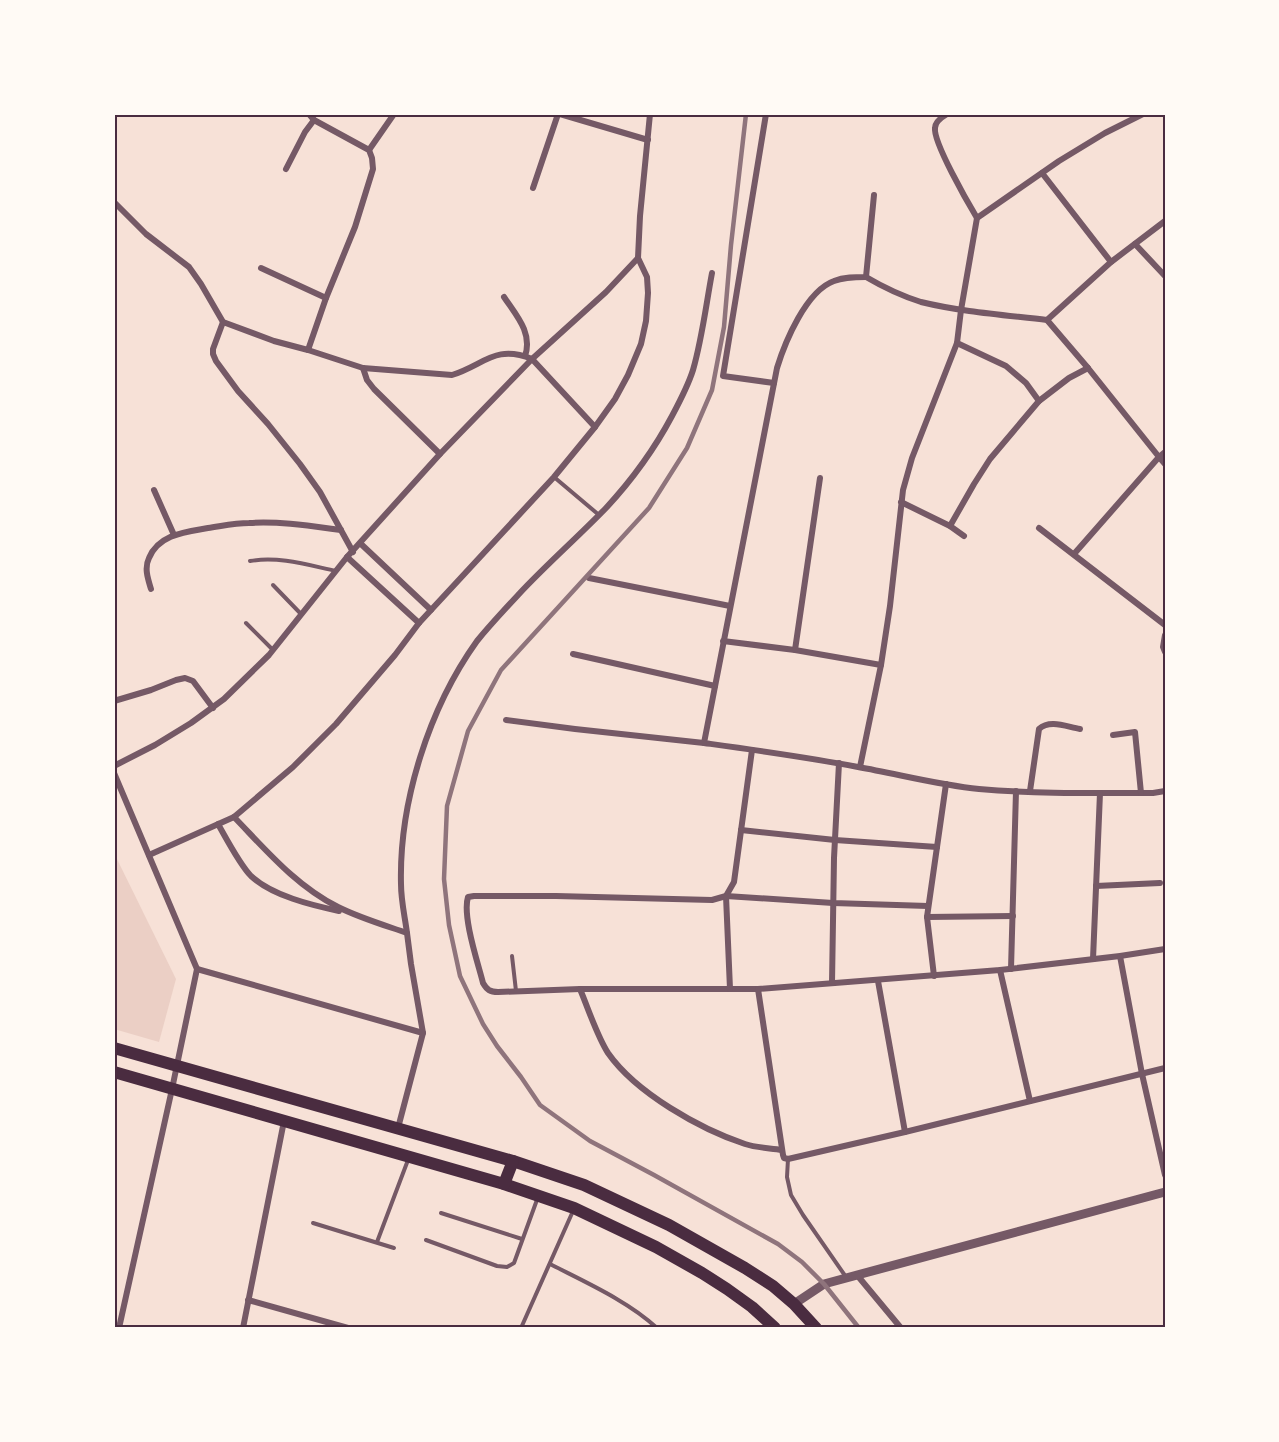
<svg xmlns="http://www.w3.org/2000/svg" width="1279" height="1442" font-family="Raleway,sans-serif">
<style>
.green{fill:#ebcfc5}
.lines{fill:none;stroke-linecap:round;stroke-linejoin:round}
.service{stroke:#755966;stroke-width:4}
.minor{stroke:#755966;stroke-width:6}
.tertiary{stroke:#755966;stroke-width:9}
.primary{stroke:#4a2c40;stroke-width:12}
.rail{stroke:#8f747c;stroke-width:4.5}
.neatline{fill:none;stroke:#4a2c40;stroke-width:2}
</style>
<rect width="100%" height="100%" fill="#f7e1d7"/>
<polygon class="green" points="114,853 176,979 159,1042 114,1029"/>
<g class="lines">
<g class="service">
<polyline points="554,477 599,515"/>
<path d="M250 561C279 556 308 565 336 571"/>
<polyline points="273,585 301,614"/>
<polyline points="246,623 273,650"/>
<polyline points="512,956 516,991"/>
<polyline points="788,1159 787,1177 791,1195 803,1215 846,1277"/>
<polyline points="441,1213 522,1239"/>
<polyline points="313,1223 394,1248"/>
<polyline points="426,1240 497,1266 507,1267 514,1263 538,1197"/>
<polyline points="377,1242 408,1160"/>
<path d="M550 1264C585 1282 628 1301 657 1328"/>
<polyline points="521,1328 573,1211"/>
</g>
<g class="minor">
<polyline points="560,114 648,140"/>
<polyline points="766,114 723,376 774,383"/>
<path d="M947 114C942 117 935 122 935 128 933 142 968 203 977 218"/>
<polyline points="369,150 394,114"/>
<polyline points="286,169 305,132 314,120"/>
<polyline points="1042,173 1111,262"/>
<polyline points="533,188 558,114"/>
<path d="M874 195 866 277C855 277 844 277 834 281 806 291 785 342 777 368L704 743C755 750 807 757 858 767 898 774 938 785 979 789 1037 794 1095 793 1153 793L1165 791"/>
<path d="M114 202 146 234 189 267 201 284 223 322 274 341 308 350 363 368 452 375C484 365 495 344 532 359L595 427"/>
<polyline points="1135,244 1165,276"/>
<polyline points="261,268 326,298"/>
<path d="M866 277C883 287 902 296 921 302 962 312 1005 315 1047 320L1088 368 1159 457 1074 554"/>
<path d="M504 297C516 315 533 333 525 356"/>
<polyline points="1047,320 1111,262 1165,221"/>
<polyline points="223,322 213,349 213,354 216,361 238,391 268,424 300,464 320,492 353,552"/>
<polyline points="957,343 1006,366 1026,383 1039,401"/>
<polyline points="308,350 326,298 355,227 373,169 372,158 369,150 314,120 309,114"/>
<polyline points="363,368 367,380 374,389 440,454"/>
<polyline points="1165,452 1159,457 1165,464"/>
<polyline points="154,490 174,535"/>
<polyline points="901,502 950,526 964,536"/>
<polyline points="950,526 974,484 990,459 1039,401 1069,378 1088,368"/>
<polyline points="1039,528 1165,625"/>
<polyline points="361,544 431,610"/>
<polyline points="347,557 419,623"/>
<polyline points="589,578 730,606"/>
<path d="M151 589C148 579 144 568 149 558 159 534 186 532 208 528 222 526 235 523 249 523 280 521 311 526 341 530"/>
<polyline points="1165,635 1163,647 1165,652"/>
<polyline points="723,641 795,650 881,665"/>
<polyline points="795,650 820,478"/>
<polyline points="573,654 715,686"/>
<polyline points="114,701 151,690 176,680 185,678 193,681 213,708"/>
<polyline points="506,720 575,729 704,743"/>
<polyline points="1113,735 1135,732 1141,793"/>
<path d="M752 750 734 882 726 896 712 900 556 896H474L468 897C462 916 478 963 483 983 487 990 490 992 498 992L580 989H758L1000 970 1120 956 1165 949"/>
<polyline points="114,766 155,745 191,723 224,699 269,655 347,557 440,454 532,359 606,292 638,258 640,216 650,114"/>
<polyline points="860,767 881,665 890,606 903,490 912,458 957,343 961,310 977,218 1059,161 1105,133 1143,114"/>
<polyline points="114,773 197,969 172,1089 119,1328"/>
<path d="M1030 791 1039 729C1050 719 1067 727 1080 729"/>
<path d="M234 817C266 850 296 886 338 907 360 918 384 925 407 933L411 964 423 1033 398 1128"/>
<path d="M218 824C226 838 240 865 251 876 273 896 311 905 339 911"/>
<polyline points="741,830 835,840 937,847"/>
<polyline points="149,855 234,817 293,767 336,724 395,655 419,623 554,477 595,427 615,399 628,375 641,344 646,321 648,293 647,277 638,258"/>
<polyline points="1096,886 1160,883"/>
<polyline points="927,917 946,784"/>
<path d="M407 933C405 917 401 901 401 884 399 802 429 708 477 641 490 625 505 609 519 594 547 564 578 537 606 508 631 481 655 448 672 416 680 401 688 386 693 370 702 339 706 305 712 273"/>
<polyline points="1120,956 1142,1074 1165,1175"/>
<polyline points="1093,959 1100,793"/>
<polyline points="197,969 423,1033"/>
<polyline points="1011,969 1016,791"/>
<polyline points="1000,970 1030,1101"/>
<polyline points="934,976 927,917 1013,916"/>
<polyline points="878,981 905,1132"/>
<polyline points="832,983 834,858 839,763"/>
<path d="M580 989C588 1008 597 1036 608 1053 636 1093 700 1129 745 1144 757 1148 770 1148 782 1150"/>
<polyline points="730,989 726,896 833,903 928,906"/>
<polyline points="758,989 783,1155 784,1158 788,1159 905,1132 1165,1068"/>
<polyline points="857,1275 901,1328"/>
<polyline points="248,1300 348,1328"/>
<polyline points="243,1328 284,1121"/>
</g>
<polyline class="tertiary" points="794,1304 824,1284 1165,1192"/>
<g class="primary">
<polyline points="114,1048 513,1161 584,1185 669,1225 745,1268 773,1286 794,1304 816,1328"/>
<polyline points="114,1072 504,1184 574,1208 656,1247 702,1273 727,1289 752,1307 775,1328"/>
<polyline points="504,1184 513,1161"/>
</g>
<polyline class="rail" points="746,114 731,245 724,327 712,390 687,448 649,508 501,670 468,731 447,806 444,879 449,925 460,976 483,1024 497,1046 521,1077 540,1105 590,1141 654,1175 778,1244 802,1262 824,1284 859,1328"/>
</g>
<rect width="1279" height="1442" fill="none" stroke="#fffaf5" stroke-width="231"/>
<rect x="116" y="116" width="1048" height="1210" class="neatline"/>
</svg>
